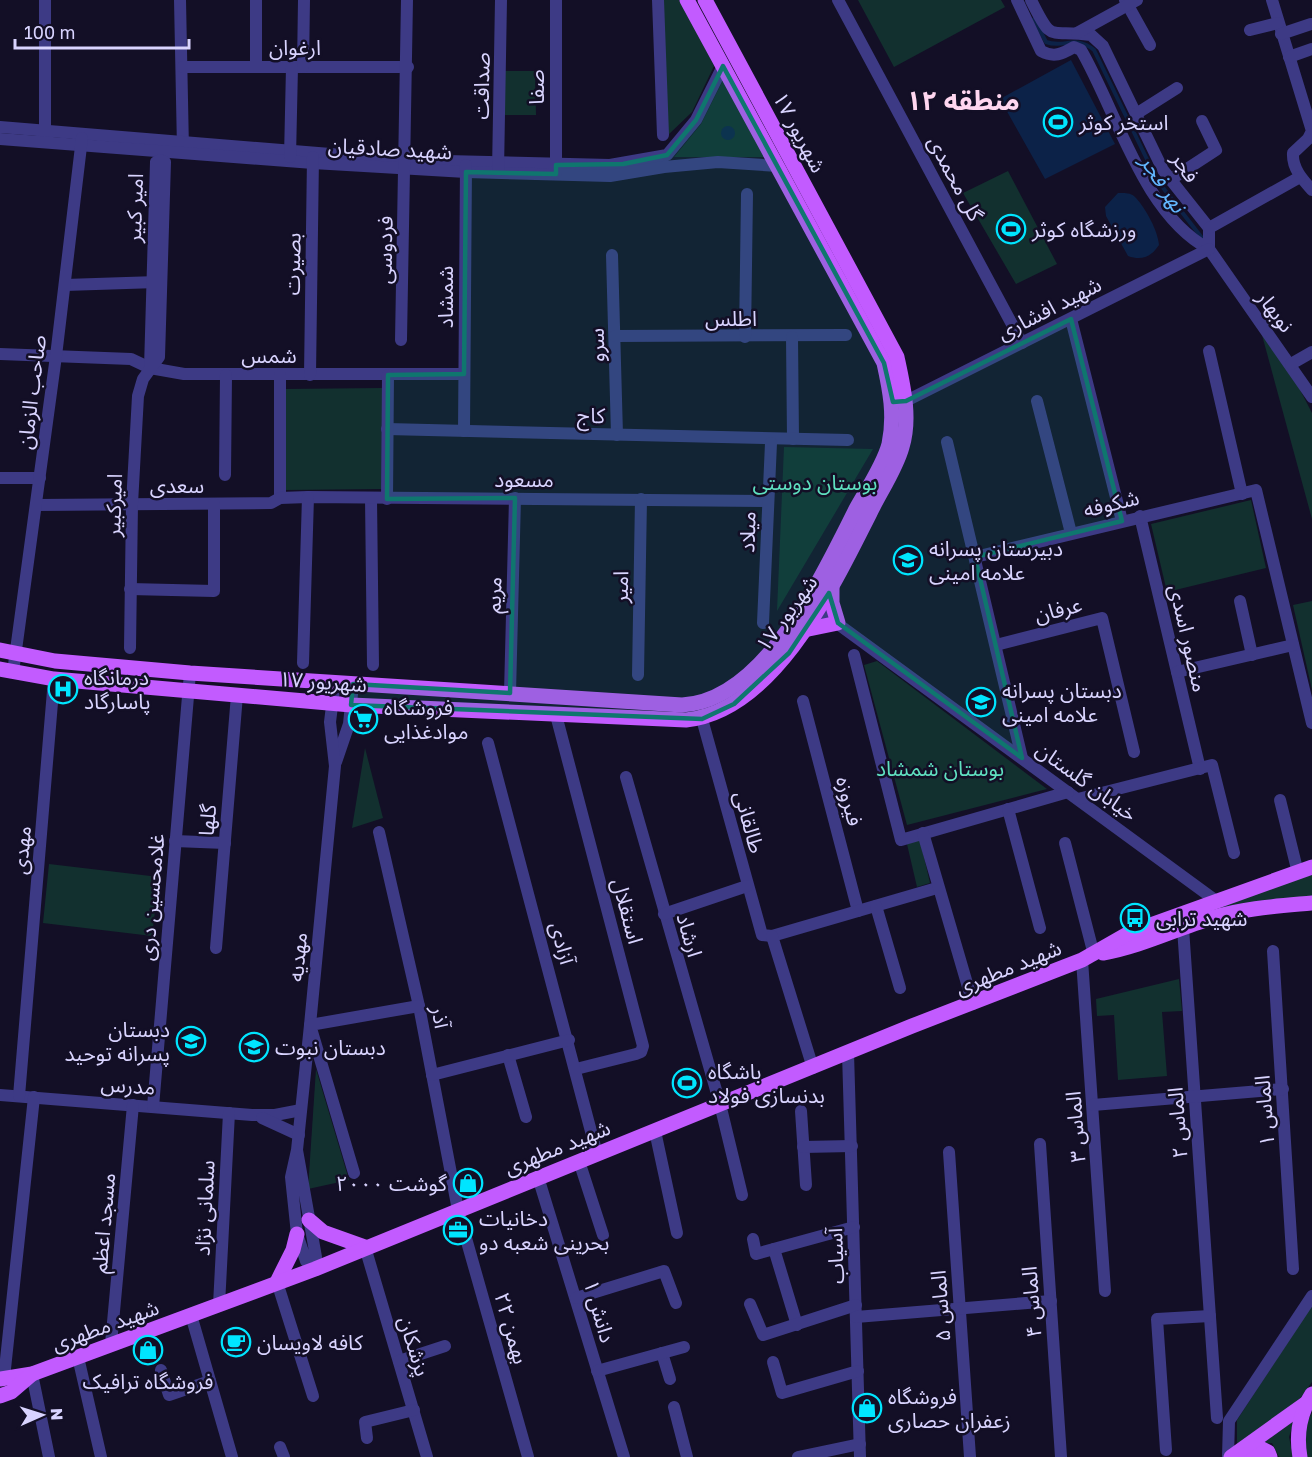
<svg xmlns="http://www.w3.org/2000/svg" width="1312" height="1457" font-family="'Golos Text','Noto Sans Arabic',sans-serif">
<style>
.green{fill:#12302f}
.water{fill:#0c2248}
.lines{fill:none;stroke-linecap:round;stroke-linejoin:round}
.stream{stroke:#0c2248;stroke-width:4}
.minor{stroke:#3d3a85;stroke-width:12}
.major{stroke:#c25bff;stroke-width:15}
.marked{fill:#0f766e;fill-opacity:0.2;stroke:#0f766e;stroke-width:4.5;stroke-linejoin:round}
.labels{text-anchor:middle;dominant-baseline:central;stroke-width:5;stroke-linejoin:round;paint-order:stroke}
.street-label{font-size:21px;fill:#d9d4ff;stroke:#130f26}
.poi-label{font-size:21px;fill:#d9d4ff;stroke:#130f26;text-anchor:start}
.park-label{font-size:21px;fill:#5fe0c0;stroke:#130f26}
.water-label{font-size:22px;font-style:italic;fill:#62b6ff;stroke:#130f26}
.district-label{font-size:27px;font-weight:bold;fill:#ffd6f0;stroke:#130f26}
</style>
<rect width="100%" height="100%" fill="#130f26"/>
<g class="green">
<polygon points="662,0 681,0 714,66 692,112 667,136"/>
<polygon points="858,0 1001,0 1005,7 894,67"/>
<polygon points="503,71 535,71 536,115 503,115"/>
<polygon points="723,80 765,157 674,157 701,124"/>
<polygon points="1008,171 1057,264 1016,284 963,193"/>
<polygon points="1262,335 1296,382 1312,413 1312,519"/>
<polygon points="382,388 383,489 286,490 285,389"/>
<polygon points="784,447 873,449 777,611"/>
<polygon points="1251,500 1266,568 1167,592 1151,524"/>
<polygon points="1312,601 1312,690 1293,605"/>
<polygon points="877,661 1047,789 907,825 864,665"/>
<polygon points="365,748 383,818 352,828"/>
<polygon points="920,840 930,883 917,887 907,844"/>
<polygon points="49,864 159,877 152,936 43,923"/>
<polygon points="1312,873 1312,898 1152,930"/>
<polygon points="1179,979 1182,1011 1162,1012 1167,1076 1118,1080 1114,1015 1097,1016 1096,999"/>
<polygon points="316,1069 349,1180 308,1189"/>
<polygon points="1312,1305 1312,1382 1299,1400 1237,1448 1237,1420"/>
<path d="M1312 1413V1457H1307C1304 1442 1303 1426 1312 1413Z"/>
<polygon points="1294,1421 1289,1437 1293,1457 1279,1457 1272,1443 1262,1444"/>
</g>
<g class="water">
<polygon points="1071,60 1115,144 1045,179 1000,99"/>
<circle cx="728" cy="133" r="7"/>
<path d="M1118 193C1124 193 1131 192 1136 198 1146 209 1158 231 1159 245 1151 257 1142 261 1128 256L1106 216 1105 207Z"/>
</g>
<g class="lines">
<path class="stream" d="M1034 19 1046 42C1065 49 1074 34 1094 50L1157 180 1202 238"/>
<g class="minor">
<polyline points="180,0 183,149"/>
<polyline points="256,0 256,67"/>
<polyline points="658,0 663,135"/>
<polyline points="838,0 1022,343"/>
<path d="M1017 0 1041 51C1054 58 1062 54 1074 47L1081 50C1117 112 1143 214 1209 249L1312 397"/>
<path d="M1031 0C1053 45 1048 29 1091 35L1103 46 1163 170 1209 228V249"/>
<polyline points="1125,0 1150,45"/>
<path d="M1272 0 1312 131 1308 139 1293 153C1292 168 1302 179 1312 190"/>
<polyline points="1250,30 1278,23"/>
<polyline points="1077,33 1137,0"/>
<polyline points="1281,34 1311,24"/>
<polyline points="1289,57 1312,49"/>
<polyline points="183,67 408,67"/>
<polyline points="303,67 304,0"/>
<polyline points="1136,114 1177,88"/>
<polyline points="0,127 404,160 610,165 667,155 696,120 723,66"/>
<polyline points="45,138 45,0"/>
<polyline points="0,139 313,163 466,172 610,176 664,167 718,162 778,166"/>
<polyline points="290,157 292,67"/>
<polyline points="498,171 501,0"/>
<polyline points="556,173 556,0"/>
<polyline points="1170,180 1216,150 1202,121"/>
<polyline points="1209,228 1300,177"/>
<polyline points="612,255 617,435"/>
<polyline points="65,285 157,282"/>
<polyline points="1071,319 1122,521"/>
<polyline points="615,336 846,335"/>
<polyline points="745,337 747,194"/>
<polyline points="792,337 793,439"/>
<polyline points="401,340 407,0"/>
<polyline points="1209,351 1242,494"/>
<polyline points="0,354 131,359 150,368 184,374 464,374"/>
<polyline points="1291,364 1312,352"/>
<polyline points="280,375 280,498"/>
<polyline points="310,375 313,157"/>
<polyline points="1037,401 1071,533"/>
<polyline points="898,402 906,401 1209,249"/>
<polyline points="387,429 848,440"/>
<polyline points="464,431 466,165"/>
<polyline points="947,442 1022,758"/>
<polyline points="225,475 226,375"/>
<polyline points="0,478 40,478"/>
<polyline points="371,498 373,665"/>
<polyline points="387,499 388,375"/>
<polyline points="37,505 271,503 280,498 308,497 768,501"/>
<polyline points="1140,516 1200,769"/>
<polyline points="975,557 1256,490 1312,723"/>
<polyline points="130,589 214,591 214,504"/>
<polyline points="1240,601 1252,655"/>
<polyline points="812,605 1215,900"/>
<polyline points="763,623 771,443"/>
<polyline points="996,645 1102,618 1134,752"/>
<polyline points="130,648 132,504 138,396 143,379 159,357 165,162 160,160 156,162 150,368"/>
<polyline points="854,655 901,840 1068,792"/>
<polyline points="303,663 308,497"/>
<polyline points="13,672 56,356 82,138"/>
<polyline points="1177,672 1293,645"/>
<polyline points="638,675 641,499"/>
<polyline points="510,693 515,498"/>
<polyline points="803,701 858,911"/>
<polyline points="556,715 643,1046 641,1052 636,1054 576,1069"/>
<polyline points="702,719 762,935 772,936 937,888"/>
<polyline points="488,743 597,1154"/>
<polyline points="336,762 349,724 353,684"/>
<polyline points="626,777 720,1104 742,1195"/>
<polyline points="1078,799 1212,765 1234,853"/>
<polyline points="1280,800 1298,873"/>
<polyline points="1008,809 1040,928"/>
<polyline points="379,832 419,1006 458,1210 528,1457"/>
<polyline points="923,833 973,1004"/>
<polyline points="175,841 225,843"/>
<polyline points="1065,843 1094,955"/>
<polyline points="876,906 900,988"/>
<polyline points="664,914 747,886"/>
<polyline points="1183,928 1217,1418"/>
<polyline points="772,936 813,1068"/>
<polyline points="216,948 237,695"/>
<polyline points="1273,951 1293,1269"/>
<polyline points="1082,960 1105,1291"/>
<polyline points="848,1053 860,1457"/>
<polyline points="508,1055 526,1117"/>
<polyline points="432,1075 569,1040"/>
<polyline points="0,1095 252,1115 275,1115 301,1110"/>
<polyline points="19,1096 54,679"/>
<polyline points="1093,1105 1283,1089"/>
<polyline points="153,1107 190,673"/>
<polyline points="801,1111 806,1185"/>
<polyline points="262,1118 299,1135"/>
<polyline points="655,1131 677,1233"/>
<polyline points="1040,1144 1061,1457"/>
<polyline points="803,1147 852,1146"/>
<polyline points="297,1150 316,1257 315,1269 306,1261 297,1234 291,1177 297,1150 310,1025 335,766 330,722 335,682"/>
<polyline points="949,1152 970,1457"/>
<polyline points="579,1161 603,1235"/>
<polyline points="354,1173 310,1025 419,1006"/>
<polyline points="538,1177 624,1457"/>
<polyline points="753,1239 756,1254 854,1227"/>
<polyline points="365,1247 427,1457"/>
<polyline points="774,1249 797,1325"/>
<polyline points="277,1282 313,1396"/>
<polyline points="576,1298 664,1271 676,1303"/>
<polyline points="750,1304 763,1335 856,1305"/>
<polyline points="219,1305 229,1113"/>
<polyline points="191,1315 232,1457"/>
<polyline points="856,1317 1051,1301"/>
<polyline points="111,1344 133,1105"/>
<polyline points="662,1353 670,1379"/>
<polyline points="78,1357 101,1457"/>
<polyline points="399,1361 445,1346"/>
<polyline points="773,1362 782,1393 858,1371"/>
<polyline points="161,1370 169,1395 210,1381"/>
<polyline points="597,1371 684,1347"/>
<polyline points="32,1374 49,1457"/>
<polyline points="4,1378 34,1097"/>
<polyline points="674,1407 687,1457"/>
<polyline points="367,1438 365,1422 414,1410"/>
<polyline points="280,1447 284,1457"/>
<polyline points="1166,1450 1157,1319 1210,1316"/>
<polyline points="798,1457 860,1444"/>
<polyline points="1228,1457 1229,1421 1312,1296"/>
</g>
<g class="major">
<polyline points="804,630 838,623 832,603 832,588"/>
<path d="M0 650 55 661 190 673 682 705C765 701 823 574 856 509 866 491 884 464 889 444 895 416 890 390 884 363L687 0"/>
<path d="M0 669 54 679 351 705 686 720C775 711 834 584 870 513 880 492 896 469 902 447 911 418 903 385 897 357L705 0"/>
<path d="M1103 953C1142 946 1175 929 1212 918 1244 908 1279 906 1312 903"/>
<polyline points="309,1220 323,1232 365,1247"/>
<polyline points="277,1282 293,1250 297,1234"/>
<polyline points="0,1379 32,1374 315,1269 912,1026 1082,960 1131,932 1312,867"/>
<polyline points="0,1396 11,1392 32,1374"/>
<polyline points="1242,1454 1262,1449 1268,1452 1270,1457"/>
<polyline points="1231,1457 1305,1404"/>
<path d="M1300 1457C1296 1435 1300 1413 1312 1394"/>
</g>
</g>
<path class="marked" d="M723 66 884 363 893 402 906 401 1071 319 1122 521 975 557 1022 758 838 623 829 593 789 653 734 704 702 719 351 705 353 684 510 693 515 498 387 499 388 375 464 374 466 172 556 174V165L623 164 667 155 696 120Z"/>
<defs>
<g id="stadium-ring" transform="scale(1.5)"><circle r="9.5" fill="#130f26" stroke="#00e5ff" stroke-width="1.5"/><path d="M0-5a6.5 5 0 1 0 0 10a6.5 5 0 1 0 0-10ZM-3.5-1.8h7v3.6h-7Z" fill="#00e5ff"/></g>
<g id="school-ring" transform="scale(1.5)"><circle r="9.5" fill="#130f26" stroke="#00e5ff" stroke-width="1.5"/><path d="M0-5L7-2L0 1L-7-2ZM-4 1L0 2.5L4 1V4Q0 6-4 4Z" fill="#00e5ff"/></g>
<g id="hospital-ring" transform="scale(1.5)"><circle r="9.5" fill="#130f26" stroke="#00e5ff" stroke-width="1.5"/><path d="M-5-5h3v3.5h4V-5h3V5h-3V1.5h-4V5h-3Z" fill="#00e5ff"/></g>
<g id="supermarket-ring" transform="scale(1.5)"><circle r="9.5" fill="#130f26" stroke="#00e5ff" stroke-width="1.5"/><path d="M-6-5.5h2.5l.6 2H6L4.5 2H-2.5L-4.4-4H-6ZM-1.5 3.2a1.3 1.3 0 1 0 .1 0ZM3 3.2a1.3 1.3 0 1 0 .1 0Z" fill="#00e5ff"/></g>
<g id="bus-ring" transform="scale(1.5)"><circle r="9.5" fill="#130f26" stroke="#00e5ff" stroke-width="1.5"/><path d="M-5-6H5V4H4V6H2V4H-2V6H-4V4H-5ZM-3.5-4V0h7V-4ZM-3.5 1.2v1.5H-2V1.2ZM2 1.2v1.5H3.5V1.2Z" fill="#00e5ff"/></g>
<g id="shop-ring" transform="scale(1.5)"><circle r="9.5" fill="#130f26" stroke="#00e5ff" stroke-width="1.5"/><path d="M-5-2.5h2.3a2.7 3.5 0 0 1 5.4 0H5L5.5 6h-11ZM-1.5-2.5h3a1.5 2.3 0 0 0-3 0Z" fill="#00e5ff"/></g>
<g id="office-ring" transform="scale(1.5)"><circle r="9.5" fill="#130f26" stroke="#00e5ff" stroke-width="1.5"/><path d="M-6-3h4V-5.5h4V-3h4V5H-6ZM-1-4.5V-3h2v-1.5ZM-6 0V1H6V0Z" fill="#00e5ff"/></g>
<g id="cafe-ring" transform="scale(1.5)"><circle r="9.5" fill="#130f26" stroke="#00e5ff" stroke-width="1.5"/><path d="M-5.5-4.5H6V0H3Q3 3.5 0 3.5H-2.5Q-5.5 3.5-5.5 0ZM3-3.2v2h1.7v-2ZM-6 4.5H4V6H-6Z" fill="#00e5ff"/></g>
</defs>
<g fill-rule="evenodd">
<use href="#stadium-ring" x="1058" y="122"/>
<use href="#stadium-ring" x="1011" y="229"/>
<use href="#school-ring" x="908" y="560"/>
<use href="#hospital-ring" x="63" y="689"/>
<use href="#school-ring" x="981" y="702"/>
<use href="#supermarket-ring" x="363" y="719"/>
<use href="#bus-ring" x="1135" y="918"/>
<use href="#school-ring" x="191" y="1041"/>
<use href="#school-ring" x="254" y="1047"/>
<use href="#stadium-ring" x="687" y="1083"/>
<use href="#shop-ring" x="468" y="1183"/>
<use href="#office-ring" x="458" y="1230"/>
<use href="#cafe-ring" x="236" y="1342"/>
<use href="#shop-ring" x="148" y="1350"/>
<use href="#shop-ring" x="867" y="1408"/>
</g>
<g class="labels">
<g class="street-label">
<text x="295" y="47">ارغوان</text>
<text transform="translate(481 86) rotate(-89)">صداقت</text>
<text transform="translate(536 87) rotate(-90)">صفا</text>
<text transform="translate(800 132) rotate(62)">۱۷ شهریور</text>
<text transform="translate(390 148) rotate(3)">شهید صادقیان</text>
<text transform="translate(1186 167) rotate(57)">فجر</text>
<text transform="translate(956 178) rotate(62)">گل محمدی</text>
<text transform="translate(134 208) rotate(-88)">امیر کبیر</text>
<text transform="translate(384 250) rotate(-89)">فردوسی</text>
<text transform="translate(292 264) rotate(-89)">بصیرت</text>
<text transform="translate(445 297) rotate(-90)">شمشاد</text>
<text transform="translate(1049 308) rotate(-27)">شهید افشاری</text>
<text transform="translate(1276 311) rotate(53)">نوبهار</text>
<text x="731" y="318">اطلس</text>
<text transform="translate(596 345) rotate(-91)">سرو</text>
<text x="269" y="355">شمس</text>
<text transform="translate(31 392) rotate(-83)">صاحب الزمان</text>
<text transform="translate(591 415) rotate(1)">کاج</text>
<text x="524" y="479">مسعود</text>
<text x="177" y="485">سعدی</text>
<text transform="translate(1111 503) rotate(-14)">شکوفه</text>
<text transform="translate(113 505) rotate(-88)">امیرکبیر</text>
<text transform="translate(747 532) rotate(-88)">میلاد</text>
<text transform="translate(620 587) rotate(-89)">امیر</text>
<text transform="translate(493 595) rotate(-88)">مریم</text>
<text transform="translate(1058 609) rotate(-14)">عرفان</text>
<text transform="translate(786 613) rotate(-54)">۱۷ شهریور</text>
<text transform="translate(1189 638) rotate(77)">منصور اسدی</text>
<text transform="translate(323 681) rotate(4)">۱۷ شهریور</text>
<text transform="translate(1087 781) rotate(36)">خیابان گلستان</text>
<text transform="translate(850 801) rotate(75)">فیروزه</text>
<text transform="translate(207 820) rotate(-85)">گلها</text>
<text transform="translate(750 822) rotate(75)">طالقانی</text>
<text transform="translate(21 850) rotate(-85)">مهدی</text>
<text transform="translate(151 897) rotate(-85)">غلامحسین دری</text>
<text transform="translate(628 911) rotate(75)">استقلال</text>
<text transform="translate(690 935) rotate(74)">ارشاد</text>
<text transform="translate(563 943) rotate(75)">آزادی</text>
<text transform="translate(297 957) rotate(-85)">مهدیه</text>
<text transform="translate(1008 967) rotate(-22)">شهید مطهری</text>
<text transform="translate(441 1017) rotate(79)">آذر</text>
<text transform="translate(128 1085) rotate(4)">مدرس</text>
<text transform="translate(1264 1111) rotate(-94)">الماس ۱</text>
<text transform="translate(1177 1123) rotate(-94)">الماس ۲</text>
<text transform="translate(1075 1127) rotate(-94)">الماس ۳</text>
<text transform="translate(557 1147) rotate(-22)">شهید مطهری</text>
<text transform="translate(204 1208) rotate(-87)">سلمانی نژاد</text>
<text transform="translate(103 1223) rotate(-85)">مسجد اعظم</text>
<text transform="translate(835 1256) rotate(-92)">آسیاب</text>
<text transform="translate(1031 1302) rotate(-94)">الماس ۴</text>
<text transform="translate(940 1306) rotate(-94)">الماس ۵</text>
<text transform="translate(600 1311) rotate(74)">دانش ۱</text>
<text transform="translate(105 1325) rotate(-20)">شهید مطهری</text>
<text transform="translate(512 1328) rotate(74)">۲۲ بهمن</text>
<text transform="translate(415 1346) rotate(73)">پزشکان</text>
</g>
<g class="poi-label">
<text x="1079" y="122">استخر کوثر</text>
<text x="1032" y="229">ورزشگاه کوثر</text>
<text x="929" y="548">دبیرستان پسرانه<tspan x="929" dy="24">علامه امینی</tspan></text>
<text x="84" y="677">درمانگاه<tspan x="84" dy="24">پاسارگاد</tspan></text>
<text x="1002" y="690">دبستان پسرانه<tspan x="1002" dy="24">علامه امینی</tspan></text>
<text x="384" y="707">فروشگاه<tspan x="384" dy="24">موادغذایی</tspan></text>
<text x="1156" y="918">شهید ترابی</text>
<text x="170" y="1029" text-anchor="end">دبستان<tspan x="170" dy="24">پسرانه توحید</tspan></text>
<text x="275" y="1047">دبستان نبوت</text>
<text x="708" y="1071">باشگاه<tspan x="708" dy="24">بدنسازی فولاد</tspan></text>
<text x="447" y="1183" text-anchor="end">گوشت ۲۰۰۰</text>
<text x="479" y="1218">دخانیات<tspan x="479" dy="24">بحرینی شعبه دو</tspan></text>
<text x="257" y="1342">کافه لاویسان</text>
<text x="148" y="1381" text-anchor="middle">فروشگاه ترافیک</text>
<text x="888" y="1396">فروشگاه<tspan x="888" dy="24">زعفران حصاری</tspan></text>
</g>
<g class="park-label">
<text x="815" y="482">بوستان دوستی</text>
<text x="940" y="768">بوستان شمشاد</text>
</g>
<g class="water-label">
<text transform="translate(1164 183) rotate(57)">نهر فجر</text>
</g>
<g class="district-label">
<text x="963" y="100">منطقه ۱۲</text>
</g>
</g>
<g transform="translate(42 1415) rotate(87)" stroke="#130f26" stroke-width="4.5" paint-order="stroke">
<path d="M0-4.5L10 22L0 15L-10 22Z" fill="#d9d4ff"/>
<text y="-9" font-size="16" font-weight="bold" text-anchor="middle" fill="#d9d4ff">N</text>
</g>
<path d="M15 39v9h174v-9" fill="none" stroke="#d9d4ff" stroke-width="3"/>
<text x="24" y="39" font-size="18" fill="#d9d4ff" stroke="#130f26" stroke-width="4.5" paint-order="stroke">100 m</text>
</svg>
